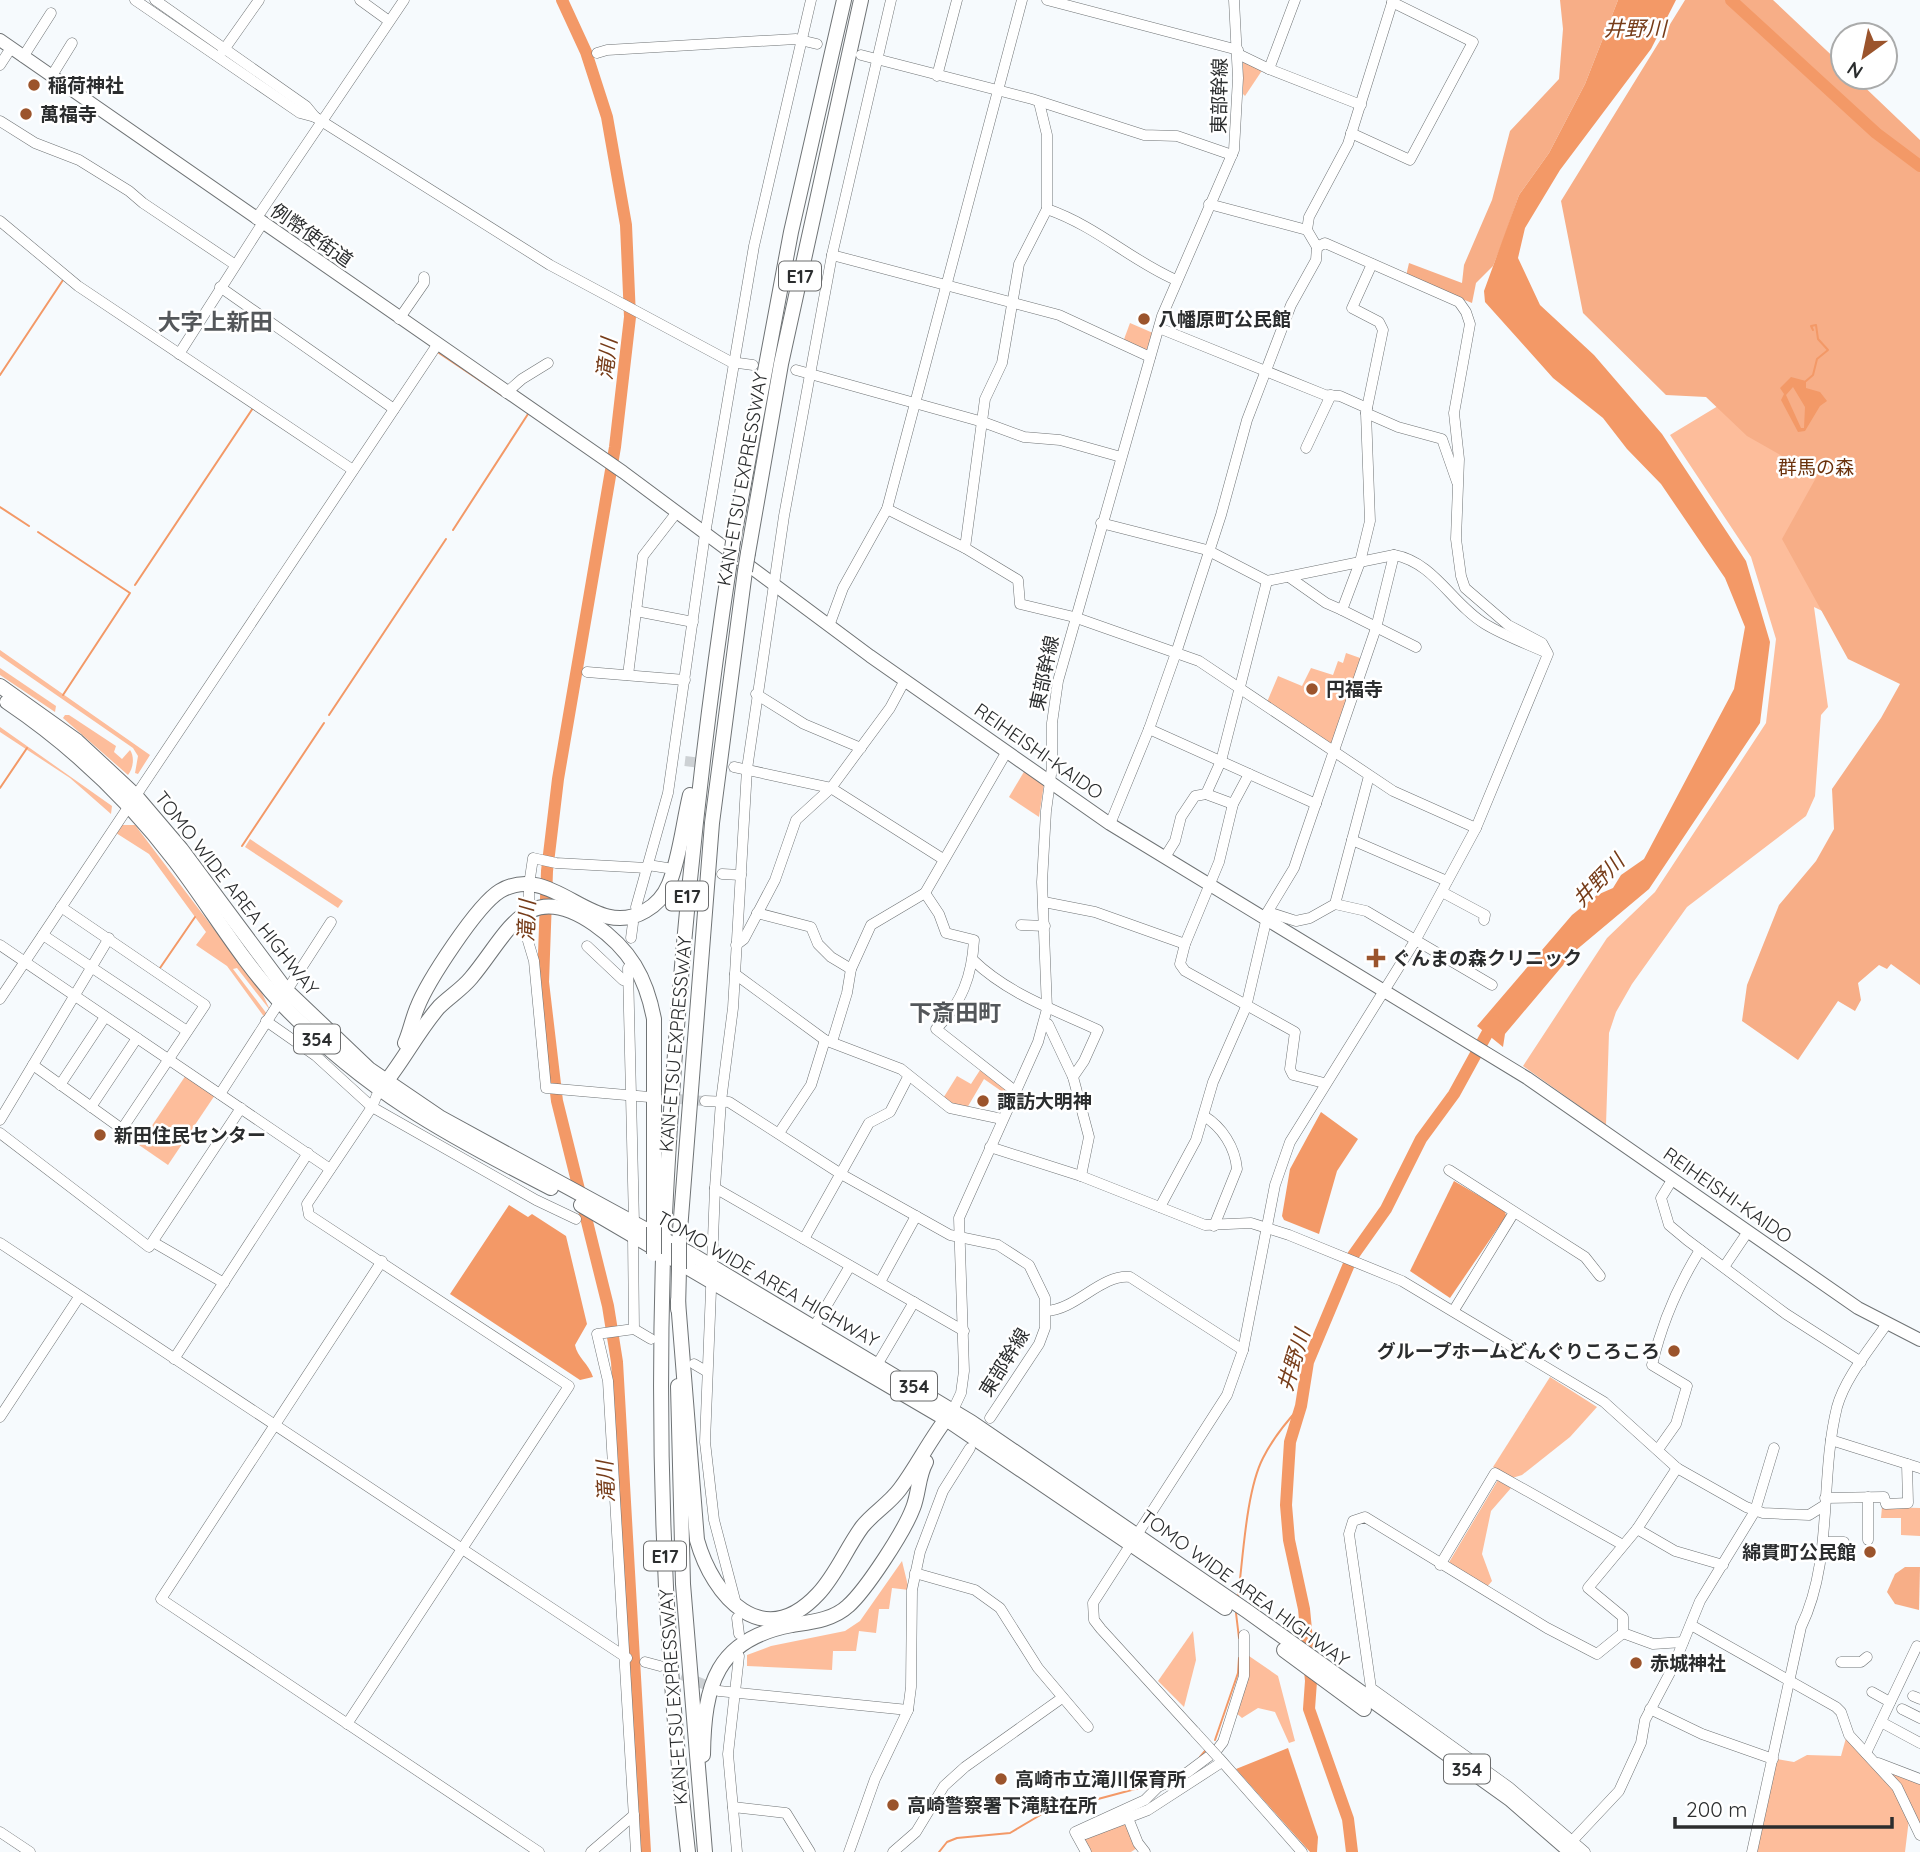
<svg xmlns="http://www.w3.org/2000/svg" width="1920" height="1852" font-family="Quicksand,'Noto Sans JP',sans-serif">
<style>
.green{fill:#fdbd9b}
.forest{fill:#f7ae87}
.water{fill:#f39967;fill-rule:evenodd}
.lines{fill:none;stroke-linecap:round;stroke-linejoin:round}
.stream{stroke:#f39967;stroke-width:2}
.river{stroke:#f39967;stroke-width:12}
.minor-tunnel{stroke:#cdd1d4;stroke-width:10;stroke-dasharray:10 5;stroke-linecap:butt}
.minor-casing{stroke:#6f7375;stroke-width:11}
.major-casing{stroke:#6f7375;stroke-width:14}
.highway-casing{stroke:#6f7375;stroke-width:16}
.minor{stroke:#fff;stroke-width:10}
.major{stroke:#fff;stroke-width:12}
.highway{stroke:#fff;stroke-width:14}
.minor-bridge-casing{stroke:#6f7375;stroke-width:11;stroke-linecap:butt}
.highway-bridge-casing{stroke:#6f7375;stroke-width:16;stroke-linecap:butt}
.minor-bridge{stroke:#fff;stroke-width:10}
.highway-bridge{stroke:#fff;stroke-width:14}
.poi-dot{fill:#9b542c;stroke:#fff;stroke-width:2.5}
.labels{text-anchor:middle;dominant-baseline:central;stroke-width:5;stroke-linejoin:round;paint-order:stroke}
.shield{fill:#fff;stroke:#6b6c6d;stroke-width:2}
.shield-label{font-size:18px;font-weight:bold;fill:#2b2d2e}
.poi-label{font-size:19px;font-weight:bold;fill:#2b2d2e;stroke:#fff;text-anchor:start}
.street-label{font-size:19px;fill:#2b2d2e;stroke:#fff}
.park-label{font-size:19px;fill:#6a310b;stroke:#fff}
.water-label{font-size:21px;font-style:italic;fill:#763c19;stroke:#fff}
.quarter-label{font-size:23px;font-weight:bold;fill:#54575a;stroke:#fff}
</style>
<rect width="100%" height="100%" fill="#f6fafd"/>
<g class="green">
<polygon points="1243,58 1263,69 1245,96 1243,94"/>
<polygon points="1810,254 1892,645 1814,607 1828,707 1821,715 1815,796 1806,816 1687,907 1632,984 1616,1012 1609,1033 1606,1125 1523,1066 1607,938 1655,892 1766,723 1776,639 1751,557 1670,435 1766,377"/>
<polygon points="1130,323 1153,333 1146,352 1123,342"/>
<polygon points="0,650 150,755 138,774 135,773 138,756 133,748 0,656"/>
<polygon points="1346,653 1363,659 1331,745 1267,702 1278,676 1302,686 1311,668 1333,675 1338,661 1343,663"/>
<polygon points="0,668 56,706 55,712 0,675"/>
<path d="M65 715H69L116 746 114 752 122 759 130 750C135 757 133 769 128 775L63 718Z"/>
<polygon points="0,727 112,806 111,814 70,778 0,732"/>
<polygon points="1025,770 1044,784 1039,817 1009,797"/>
<polygon points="122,825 135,825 261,991 270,1010 237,968 233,969 267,1014 265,1018 227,966 196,945 206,932 149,854 116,833"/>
<polygon points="250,839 343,901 338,908 245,847"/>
<polygon points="982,1067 1007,1087 1004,1093 984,1079 967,1108 942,1100 957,1076 971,1084"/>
<polygon points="186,1075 215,1095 168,1165 139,1145"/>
<polygon points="1550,1377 1597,1407 1570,1437 1522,1475 1512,1478 1493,1467"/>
<polygon points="1498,1480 1511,1488 1491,1511 1482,1554 1492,1581 1486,1588 1448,1564"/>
<polygon points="1882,1507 1920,1508 1920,1536 1901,1535 1901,1518 1881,1518"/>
<polygon points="902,1561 909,1590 892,1588 889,1609 879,1609 876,1633 859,1631 856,1651 833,1651 832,1670 747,1666 747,1655 771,1646 845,1631 860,1621"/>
<polygon points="1193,1631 1196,1660 1184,1707 1158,1681"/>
<polygon points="1249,1656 1278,1676 1295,1741 1289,1743 1275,1712 1258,1708 1242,1718 1234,1711"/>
<polygon points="1846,1738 1863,1756 1920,1780 1920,1830 1909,1819 1905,1852 1755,1852 1777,1759 1794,1762 1807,1755 1841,1756"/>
<polygon points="1126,1823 1137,1848 1131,1852 1091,1852 1084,1840 1090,1834"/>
</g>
<g class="forest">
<polygon points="1560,0 1618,0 1585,84 1549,153 1519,195 1503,241 1493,266 1476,283 1472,303 1406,276 1409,263 1462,283 1464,265 1492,200 1510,131 1559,79 1563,29"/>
<polygon points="1685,0 1773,0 1843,66 1843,77 1854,77 1920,140 1920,985 1891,964 1887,969 1879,965 1858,983 1861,1000 1855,1011 1838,1001 1798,1060 1742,1021 1747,985 1779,905 1816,861 1834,829 1832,789 1881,718 1900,684 1848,659 1782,539 1817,476 1747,436 1706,397 1666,395 1583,313 1561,201"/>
<polygon points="1905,1567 1920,1567 1919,1610 1895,1604 1887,1592 1895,1574"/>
</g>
<g class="water">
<polygon points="1618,0 1676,0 1651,49 1560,170 1525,228 1518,258 1540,305 1594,355 1662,434 1746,561 1770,642 1760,723 1649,889 1575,951 1505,1034 1503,1047 1477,1026 1572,915 1597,895 1613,888 1621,875 1644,859 1734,689 1745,627 1725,578 1661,484 1627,449 1603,418 1553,378 1485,302 1484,291 1519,195 1549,153 1585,84"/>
<path d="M1791 377 1806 381V388L1820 392 1827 401 1820 406 1805 431 1798 432 1781 400 1784 394 1780 388ZM1793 387 1805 407 1804 428H1801L1786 395Z"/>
<polygon points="1321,1112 1358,1139 1337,1171 1319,1234 1284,1220 1282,1216 1290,1169"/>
<polygon points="1454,1181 1505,1211 1506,1216 1450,1298 1410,1271"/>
<path d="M509 1205 528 1217 532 1214 566 1236 587 1324 575 1345C577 1357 589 1364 593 1377L580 1380 450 1294Z"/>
<polygon points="1288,1748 1318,1837 1317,1852 1310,1852 1236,1769"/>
</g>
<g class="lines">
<g class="stream">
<polyline points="439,353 503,396"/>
<polyline points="0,375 63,280"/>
<polyline points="1806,381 1813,375 1817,359 1828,350 1818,339 1816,325 1811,326 1813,330"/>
<polyline points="0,507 29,526"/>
<polyline points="453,530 528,414"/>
<polyline points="38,532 130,593 63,695"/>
<polyline points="135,585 253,408"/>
<polyline points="329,715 446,539"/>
<polyline points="0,788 27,748"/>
<polyline points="242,846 324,723"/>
<polyline points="160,968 195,917"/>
<path d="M1238 1597C1243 1559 1246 1491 1263 1458 1273 1438 1286 1422 1301 1406"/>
<polyline points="1236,1613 1239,1638"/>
<polyline points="1215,1740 1238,1673 1239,1658"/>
<polyline points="1200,1757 1205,1751"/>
<polyline points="939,1852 947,1842 957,1838 1010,1833 1042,1814 1154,1784"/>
</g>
<g class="river">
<polyline points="562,0 586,52 607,117 626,225 630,317 615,447 558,779 547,871 543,982 557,1101 608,1306 617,1362 645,1852"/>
<polyline points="1731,0 1876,133 1920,166"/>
<polyline points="1352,1852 1348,1819 1309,1709 1311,1681 1304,1609 1289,1540 1286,1505 1290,1442 1301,1406 1308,1362 1352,1257 1386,1209 1421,1139 1454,1094 1494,1021"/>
</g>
<g class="minor-tunnel">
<polyline points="685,761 734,767"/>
<polyline points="649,1097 705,1101"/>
<polyline points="668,1669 715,1689"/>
</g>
<g class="minor-casing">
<g id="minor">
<polyline points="135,0 300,113 315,117 550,265 731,362 753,365"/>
<polyline points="155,0 306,106 315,117"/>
<polyline points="360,0 389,21"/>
<polyline points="1047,0 1238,50"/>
<polyline points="223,51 259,0"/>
<polyline points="597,53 607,50 796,39 817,44"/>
<polyline points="1238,54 1269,69 1361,105"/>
<polyline points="861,55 1032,99 1144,135 1177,136 1232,155"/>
<polyline points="23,57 51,13"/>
<polyline points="0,65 11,48"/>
<polyline points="1269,69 1295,0"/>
<polyline points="937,76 957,0"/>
<polyline points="51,77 72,43"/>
<polyline points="0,121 35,143 79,160 129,191 143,203 234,264"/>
<polyline points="1351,133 1410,160 1473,42 1392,2"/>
<path d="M1047 209C1098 227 1130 260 1176 280"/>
<polyline points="256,219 404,0"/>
<polyline points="0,221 78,286 353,470"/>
<polyline points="1307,230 1309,217 1348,144 1393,0"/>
<polyline points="832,255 1059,315 1150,357"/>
<polyline points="1372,264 1352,308 1379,322 1383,330 1366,413 1370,521 1360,562 1342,610 1416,647"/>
<polyline points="220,287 394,409"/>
<polyline points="399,319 424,283 424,277"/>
<polyline points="1159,328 1325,395 1340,396 1367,408"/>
<polyline points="179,354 262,224"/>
<polyline points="796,370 983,422 1024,437 1060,440 1121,457"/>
<polyline points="506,393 522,379 548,363"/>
<polyline points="1366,413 1398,427 1442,439 1457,482"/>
<polyline points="1306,448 1331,395"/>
<polyline points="887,509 965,548 1018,580 1020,604 1074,617 1199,661 1393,791 1476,828"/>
<path d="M1101 523 1207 550 1267 581 1394 555C1434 562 1452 604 1485 624 1503 635 1525 643 1545 652"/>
<polyline points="965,548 985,399 1002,363 1019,264 1047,209 1047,135 1039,102"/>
<polyline points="1289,577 1326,603 1342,610"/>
<polyline points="636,611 693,622"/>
<polyline points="829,626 843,588 887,509 1022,0"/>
<polyline points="587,672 685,680"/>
<polyline points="628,675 643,556 677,512"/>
<polyline points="756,694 804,724 861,748"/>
<polyline points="1149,729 1316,804"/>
<polyline points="734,767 831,788 943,859"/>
<polyline points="1249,774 1233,804 1219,862 1185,944 1180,964 1185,971 1295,1032 1290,1069 1293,1075 1324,1083"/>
<polyline points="1206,794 1221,761 1267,581"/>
<polyline points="1110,824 1149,729 1177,650 1221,515 1247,420 1291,305 1316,260 1317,247"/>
<polyline points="1352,840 1447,881"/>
<polyline points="1165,857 1175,841 1181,817 1195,796 1206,794 1233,804"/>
<polyline points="648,865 667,868"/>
<polyline points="722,874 741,875"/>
<polyline points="530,878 533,858 556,863 647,868"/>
<polyline points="1442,892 1485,915 1484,920"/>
<path d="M925 893 939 914 946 933 974 940C972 976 962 1003 936 1029L1015 1091"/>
<polyline points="1044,902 1095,912 1185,944"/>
<polyline points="1335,904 1369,776"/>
<polyline points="529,905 529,890"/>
<polyline points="636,907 668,793 705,534 754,246 811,0"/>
<polyline points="1268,912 1296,921 1310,918 1335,904 1366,911 1492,985"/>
<polyline points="757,913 811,927 818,944 831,957 851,969"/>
<polyline points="1265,916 1294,868 1301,847 1376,628 1394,555"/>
<polyline points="529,917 528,941 534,961 546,1088 649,1097"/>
<polyline points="1021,925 1045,926"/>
<polyline points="43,935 187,1031"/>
<polyline points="631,938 633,923"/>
<polyline points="0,945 330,1169"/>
<polyline points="736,945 744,939 775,880 796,820 831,788 890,708 905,680"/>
<polyline points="587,946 623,980 628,981"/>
<path d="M973 960C1008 994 1055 1010 1098 1030L1084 1061 1073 1077 1089 1137 1081 1176"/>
<polyline points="628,968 634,1223"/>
<polyline points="735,974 825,1040 901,1069 950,1108 1002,1119"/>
<polyline points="0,999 437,345"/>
<polyline points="266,1021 316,1056 372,1107 536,1200 576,1219"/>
<polyline points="1044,1023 1048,1024 1073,1077"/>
<polyline points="832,1042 847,993 851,969 871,925 925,893 1006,753"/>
<polyline points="33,1065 122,1129 205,1005 61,907"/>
<polyline points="60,1085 105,1017"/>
<polyline points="220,1094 331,922"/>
<polyline points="705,1101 729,1102 841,1174 950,1235 998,1245 1029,1265 1045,1298 1045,1328 1039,1344 990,1418"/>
<polyline points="91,1107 137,1038"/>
<path d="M1204 1116C1222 1127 1235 1147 1237 1169L1214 1226"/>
<polyline points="0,1120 109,938"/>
<polyline points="0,1133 149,1247 241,1108"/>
<polyline points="779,1133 811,1085 825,1040"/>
<polyline points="990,1147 1081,1176 1205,1225 1251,1223 1289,1235 1402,1281 1604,1402 1677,1468 1746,1507 1763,1513 1809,1515 1825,1505"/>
<polyline points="1449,1170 1585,1257 1600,1276"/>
<polyline points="1672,1180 1661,1198 1669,1225 1687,1240 1786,1314 1861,1362"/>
<polyline points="715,1188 964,1331"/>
<polyline points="1160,1207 1196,1140 1213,1082 1246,1007 1267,917"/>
<polyline points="633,1236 634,1329"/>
<polyline points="804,1239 869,1123 890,1112 908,1077"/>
<polyline points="153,1242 224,1283"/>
<polyline points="0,1243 627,1658"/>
<polyline points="382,1261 161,1599 539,1852"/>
<polyline points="1724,1267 1747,1233"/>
<polyline points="880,1282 916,1216"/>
<polyline points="1454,1310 1513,1214"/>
<path d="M1046 1311C1076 1310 1101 1274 1130 1277L1243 1350"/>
<polyline points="814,1327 850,1266"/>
<polyline points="174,1359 308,1153"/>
<polyline points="694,1364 706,1371"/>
<polyline points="877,1365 914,1302"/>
<polyline points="953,1410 961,1393 964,1371 959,1218 1038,1042 1047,1009 1042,882 1046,811 1052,767 1052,723 1058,681 1162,316 1234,150 1238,78 1234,0"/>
<polyline points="0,1417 79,1297"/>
<polyline points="1831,1440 1920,1468"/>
<path d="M1659 1448 1676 1424 1687 1386 1652 1365C1662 1322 1677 1287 1700 1250"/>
<polyline points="1677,1468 1637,1529 1588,1588 1623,1617 1623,1633 1653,1644 1683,1642"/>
<polyline points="1825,1498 1884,1497 1886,1504 1908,1503 1907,1464"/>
<polyline points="1637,1529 1675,1551 1723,1565"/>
<polyline points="1868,1540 1868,1497"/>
<polyline points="1823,1542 1844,1542"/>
<polyline points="1440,1565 1495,1473 1623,1545"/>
<polyline points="915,1573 975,1590 1000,1608 1038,1668 1088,1727"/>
<polyline points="735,1600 714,1520 705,1442 715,1188 721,1101 733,1008 747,769 784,516 832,255 891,0"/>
<polyline points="737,1618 739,1634"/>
<polyline points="1691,1625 1836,1707 1841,1712 1849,1735 1897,1787 1920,1835"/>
<polyline points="645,1662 660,1666"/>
<polyline points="1841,1662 1861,1662 1867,1657"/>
<polyline points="719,1691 908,1710"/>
<polyline points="1872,1692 1890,1702"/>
<polyline points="1913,1696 1920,1699"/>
<polyline points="1650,1709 1702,1734 1773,1759"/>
<polyline points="1902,1709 1920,1718"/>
<polyline points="1881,1722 1920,1743"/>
<polyline points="347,1724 569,1386 309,1215 307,1204 372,1107 379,1090"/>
<polyline points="1195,1732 1101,1629 1094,1620 1093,1603 1227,1395 1243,1350 1275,1185 1290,1142 1415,941 1476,828 1548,654 1542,643 1508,625 1465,588 1461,576 1456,539 1459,459 1454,413 1470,324 1466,312 1459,302 1325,243 1317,247 1307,230 1209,204"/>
<polyline points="1866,1753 1917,1646"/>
<polyline points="1219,1758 1302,1852"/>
<polyline points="1878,1763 1920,1779"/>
<polyline points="733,1807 786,1813 810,1852"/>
<polyline points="1128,1818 1138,1843 1145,1852"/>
<polyline points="0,1832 30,1852"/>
<polyline points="1085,1834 1148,1810 1222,1762"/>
<polyline points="1573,1840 1619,1791 1641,1743 1645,1720 1673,1667 1700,1601 1755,1511 1774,1448"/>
<polyline points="591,1852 634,1815"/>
<polyline points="636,1852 608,1381 597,1334 634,1329 651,1339"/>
<polyline points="737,1852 728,1754 739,1656"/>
<polyline points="849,1852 875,1779 908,1710 911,1687 912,1590 920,1552 943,1491 970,1448"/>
<polyline points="893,1852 916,1832 944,1786 965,1767 1062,1698"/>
<polyline points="1086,1852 1075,1832 1145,1800 1158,1787 1188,1772 1216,1751 1223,1742 1244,1676 1244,1635"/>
<polyline points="1585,1852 1509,1787 1371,1688 1349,1534 1353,1521 1365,1517 1547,1628 1597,1654 1623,1633"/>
<path d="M1752 1852 1801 1627C1834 1559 1819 1480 1837 1407 1845 1378 1869 1350 1886 1325"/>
</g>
</g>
<g class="major-casing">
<polyline id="major" points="0,40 623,472 870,656 1110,824 1527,1078 1858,1308 1920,1340"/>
</g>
<g class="highway-casing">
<g id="highway">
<polyline points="733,542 791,232 844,0"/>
<polyline points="748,553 781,364 861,0"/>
<polyline points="0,686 77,741 135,795 181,849 286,990 369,1069 441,1118 696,1257 971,1422 1247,1611 1510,1799 1571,1852"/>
<path d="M7 702C72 746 129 800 176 862 211 908 241 960 281 1003 364 1090 445 1134 551 1188"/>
<path d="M405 1043C410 1032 412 1020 417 1008 427 982 477 905 500 891 553 860 593 942 645 911 656 905 664 896 669 884 680 857 683 824 690 795"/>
<path d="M380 1089C402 1064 417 1032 439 1007 449 997 462 989 471 978 508 934 526 877 594 924 630 949 646 977 654 1019V1227"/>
<polyline points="581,1205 946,1419 1225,1608"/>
<path d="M664 1233C675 1007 696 784 730 561"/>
<polyline points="679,1243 712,823 745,571"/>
<path d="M663 1259C657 1456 665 1656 688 1852"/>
<path d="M678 1301 697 1540C713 1597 763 1653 818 1594 836 1575 846 1549 862 1527 873 1513 889 1504 900 1489 918 1465 931 1437 950 1414"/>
<polyline points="678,1309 679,1269"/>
<polyline points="678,1386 683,1584 705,1852"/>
<polyline points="1284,1650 1364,1709"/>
<path d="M703 1755C704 1685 716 1639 792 1625 811 1622 833 1620 848 1606 866 1590 904 1532 913 1508 919 1493 918 1476 926 1462"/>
</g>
</g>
<use href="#minor" class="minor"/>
<use href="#major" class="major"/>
<use href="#highway" class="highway"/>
<g class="minor-bridge-casing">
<polyline id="minor-bridge" points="1195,1732 1217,1756"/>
</g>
<g class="highway-bridge-casing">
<g id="highway-bridge">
<polyline points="730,561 733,542"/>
<polyline points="745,571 748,553"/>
<polyline points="654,1227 654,1254"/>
<polyline points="679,1243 679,1269"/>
</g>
</g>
<use href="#minor-bridge" class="minor-bridge"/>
<use href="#highway-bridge" class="highway-bridge"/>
</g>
<g class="poi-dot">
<circle cx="34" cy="85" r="7"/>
<circle cx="26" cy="114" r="7"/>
<circle cx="1144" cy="319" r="7"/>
<circle cx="1312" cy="689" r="7"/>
<path d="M1372.5 947.5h7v7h7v7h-7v7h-7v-7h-7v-7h7z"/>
<circle cx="983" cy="1101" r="7"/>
<circle cx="100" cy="1135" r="7"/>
<circle cx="1674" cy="1351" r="7"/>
<circle cx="1870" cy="1552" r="7"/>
<circle cx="1636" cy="1663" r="7"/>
<circle cx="1001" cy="1779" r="7"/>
<circle cx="893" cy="1805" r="7"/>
</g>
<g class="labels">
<g class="shield">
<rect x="779" y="261.5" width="42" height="29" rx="5"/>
<rect x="666" y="881.5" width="42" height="29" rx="5"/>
<rect x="294" y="1024.5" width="46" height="29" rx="5"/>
<rect x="891" y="1371.5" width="46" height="29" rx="5"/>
<rect x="644" y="1541.5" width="42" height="29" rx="5"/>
<rect x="1444" y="1754.5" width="46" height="29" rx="5"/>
</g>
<g class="shield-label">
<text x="800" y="276">E17</text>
<text x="687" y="896">E17</text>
<text x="317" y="1039">354</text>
<text x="914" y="1386">354</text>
<text x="665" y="1556">E17</text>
<text x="1467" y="1769">354</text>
</g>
<g class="poi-label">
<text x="48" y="85">稲荷神社</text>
<text x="40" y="114">萬福寺</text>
<text x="1158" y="319">八幡原町公民館</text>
<text x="1326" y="689">円福寺</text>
<text x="1392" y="958">ぐんまの森クリニック</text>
<text x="997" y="1101">諏訪大明神</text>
<text x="114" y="1135">新田住民センター</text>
<text x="1660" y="1351" text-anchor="end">グループホームどんぐりころころ</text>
<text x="1856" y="1552" text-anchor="end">綿貫町公民館</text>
<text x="1650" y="1663">赤城神社</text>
<text x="1015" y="1779">高崎市立滝川保育所</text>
<text x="907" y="1805">高崎警察署下滝駐在所</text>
</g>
<g class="street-label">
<text transform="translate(1219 96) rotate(-89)">東部幹線</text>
<text transform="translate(312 235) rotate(35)">例幣使街道</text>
<text transform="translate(742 479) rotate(-80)">KAN-ETSU EXPRESSWAY</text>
<text transform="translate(1044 673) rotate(-78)">東部幹線</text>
<text transform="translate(1039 751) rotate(35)">REIHEISHI-KAIDO</text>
<text transform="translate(237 893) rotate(52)">TOMO WIDE AREA HIGHWAY</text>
<text transform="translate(675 1044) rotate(-85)">KAN-ETSU EXPRESSWAY</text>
<text transform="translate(1728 1195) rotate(35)">REIHEISHI-KAIDO</text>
<text transform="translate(768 1279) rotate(30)">TOMO WIDE AREA HIGHWAY</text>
<text transform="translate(1004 1362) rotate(-58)">東部幹線</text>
<text transform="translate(1245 1588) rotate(36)">TOMO WIDE AREA HIGHWAY</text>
<text transform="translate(673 1697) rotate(-94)">KAN-ETSU EXPRESSWAY</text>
</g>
<g class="park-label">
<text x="1816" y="467">群馬の森</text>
</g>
<g class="water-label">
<text x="1635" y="28">井野川</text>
<text transform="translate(606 359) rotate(-83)">滝川</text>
<text transform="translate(1598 880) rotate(-46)">井野川</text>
<text transform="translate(526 921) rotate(-88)">滝川</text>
<text transform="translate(1293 1360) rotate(-73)">井野川</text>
<text transform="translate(605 1482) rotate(-93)">滝川</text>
</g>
<g class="quarter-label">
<text x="215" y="321">大字上新田</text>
<text x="955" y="1012">下斎田町</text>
</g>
</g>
<g transform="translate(1864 56) rotate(213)"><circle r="33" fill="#ffffff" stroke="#aaabab" stroke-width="2"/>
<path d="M0-5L12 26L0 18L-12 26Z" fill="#9b542c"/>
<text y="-10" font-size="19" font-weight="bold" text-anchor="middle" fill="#2b2d2e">N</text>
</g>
<path d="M1675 1817v10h217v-10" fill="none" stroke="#2b2d2e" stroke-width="3.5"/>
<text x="1686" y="1817" font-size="21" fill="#2b2d2e" stroke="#ffffff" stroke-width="5" paint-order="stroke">200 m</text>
</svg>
